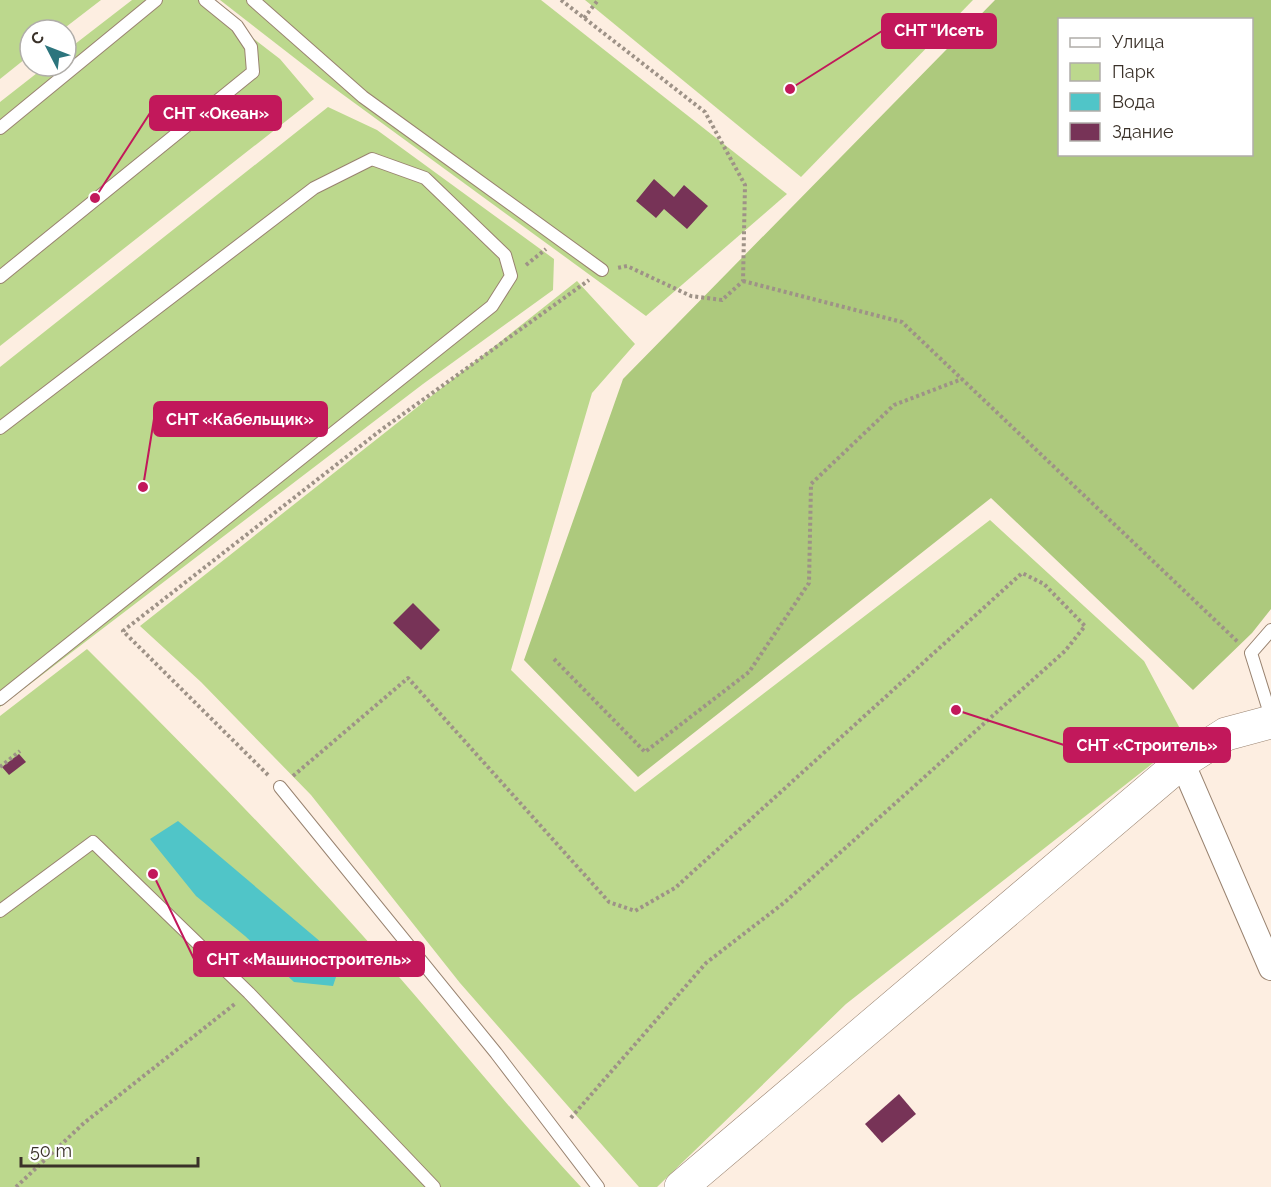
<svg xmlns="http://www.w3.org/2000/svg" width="1271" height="1187" font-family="Raleway,sans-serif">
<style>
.green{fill:#bcd88d}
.forest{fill:#adc97d;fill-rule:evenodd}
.water{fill:#50c5c8}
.building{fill:#773357}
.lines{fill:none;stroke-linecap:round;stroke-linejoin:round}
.lane-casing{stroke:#998370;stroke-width:14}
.street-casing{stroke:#998370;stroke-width:26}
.secondary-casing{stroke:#998370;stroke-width:34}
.path{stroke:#9e9287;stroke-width:4;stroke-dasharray:3 3;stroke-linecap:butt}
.lane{stroke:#fff;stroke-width:12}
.street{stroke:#fff;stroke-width:24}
.secondary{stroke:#fff;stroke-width:33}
.leader{fill:none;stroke:#c2185b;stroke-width:2}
.callout-dot{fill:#c2185b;stroke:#fff;stroke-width:2}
.callout{fill:#c2185b;stroke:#c2185b;stroke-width:2}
.callout-label{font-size:16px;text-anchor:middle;font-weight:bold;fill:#fff}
</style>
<rect width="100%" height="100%" fill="#fdeee1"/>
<g class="green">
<polygon points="0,0 101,0 62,30 30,30 30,55 0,79"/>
<polygon points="132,0 203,0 280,59 314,99 0,346 0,102 46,66 66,66 66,51"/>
<polygon points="220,0 541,0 787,194 646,316 323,80"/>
<polygon points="585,0 973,0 801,177"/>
<polygon points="328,107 377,130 554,259 553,290 423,384 0,707 0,367"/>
<polygon points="577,281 635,344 592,393 511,670 635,792 990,520 1144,661 1185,738 846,1004 657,1187 639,1187 460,983 311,795 201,682 140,626"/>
<path d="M87 649C178 740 269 831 355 927 432 1012 503 1103 581 1187H0V716Z"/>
</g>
<path class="forest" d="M995 0H1271V609L1252 633 1193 690 991 498 638 777 524 660 623 379ZM1060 20H1252V154H1060Z"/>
<polygon class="water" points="178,821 322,943 340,965 333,986 294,982 245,936 196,896 150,839"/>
<g class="building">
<polygon points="654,179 674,197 684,185 708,206 687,229 664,209 656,218 636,201"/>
<polygon points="413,603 440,630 421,650 393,623"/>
<polygon points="19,754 26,762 9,775 2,767"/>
<polygon points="899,1094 916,1114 882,1143 865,1124"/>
</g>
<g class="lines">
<g class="lane-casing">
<g id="lane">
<polyline points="253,0 363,97 602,270"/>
<polyline points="0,128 156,0"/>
<polyline points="0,277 253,72 251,47 237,26 205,0"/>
<polyline points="0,428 314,188 372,159 425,178 505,255 511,276 492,306 0,699"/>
<polyline points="1271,630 1251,653 1271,717"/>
<polyline points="280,787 496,1053 598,1187"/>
<polyline points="0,911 93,842 249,993 434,1187"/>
</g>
</g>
<g class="street-casing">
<polyline id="street" points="1182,762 1271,968"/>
</g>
<g class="secondary-casing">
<polyline id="secondary" points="681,1187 1182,762 1226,734 1271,722"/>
</g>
<g class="path">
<polyline points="561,0 705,112 745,185 743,281 722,300 691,296 627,266 617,268"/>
<polyline points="584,18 598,0"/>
<polyline points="526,265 546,249"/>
<polyline points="743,281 902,322 1239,643"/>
<polyline points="554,659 645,752 749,672 809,583 811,484 894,405 962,379"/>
<polyline points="0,767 20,751"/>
<polyline points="268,775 123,631 381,430 589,280"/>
<polyline points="293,776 408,678 609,902 635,911 675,888 1022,573 1044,584 1085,626 1065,651 785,902 706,963 569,1120"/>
<polyline points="16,1187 84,1123 236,1003"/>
</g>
<use href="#lane" class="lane"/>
<use href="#street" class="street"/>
<use href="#secondary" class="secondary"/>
</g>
<path class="leader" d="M790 89L882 31M95 198L150 113M143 487L154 419M956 710L1064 745M153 874L194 959"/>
<g class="callout-dot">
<circle cx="790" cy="89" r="6"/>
<circle cx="95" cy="198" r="6"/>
<circle cx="143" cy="487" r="6"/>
<circle cx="956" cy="710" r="6"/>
<circle cx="153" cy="874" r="6"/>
</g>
<g class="callout">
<rect x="882" y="14" width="114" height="34" rx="6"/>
<rect x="150" y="96" width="131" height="34" rx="6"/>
<rect x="154" y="402" width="173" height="34" rx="6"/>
<rect x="1064" y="728" width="166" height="34" rx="6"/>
<rect x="194" y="942" width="230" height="34" rx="6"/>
</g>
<g class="callout-label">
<text x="939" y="36">СНТ "Исеть</text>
<text x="216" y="119">СНТ «Океан»</text>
<text x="240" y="425">СНТ «Кабельщик»</text>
<text x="1147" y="751">СНТ «Строитель»</text>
<text x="309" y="965">СНТ «Машиностроитель»</text>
</g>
<rect x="1058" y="18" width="195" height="138" fill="#ffffff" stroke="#b0ada9" stroke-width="1.5"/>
<rect x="1070" y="38" width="30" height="9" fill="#ffffff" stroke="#b0ada9" stroke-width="1.5"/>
<text x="1112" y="48" font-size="18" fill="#3a3129">Улица</text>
<rect x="1070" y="63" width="30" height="18" fill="#bcd88d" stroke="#b0ada9" stroke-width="1.5"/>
<text x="1112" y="78" font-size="18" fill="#3a3129">Парк</text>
<rect x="1070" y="93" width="30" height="18" fill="#50c5c8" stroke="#b0ada9" stroke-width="1.5"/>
<text x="1112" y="108" font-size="18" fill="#3a3129">Вода</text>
<rect x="1070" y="123" width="30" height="18" fill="#773357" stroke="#b0ada9" stroke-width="1.5"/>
<text x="1112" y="138" font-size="18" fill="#3a3129">Здание</text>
<g transform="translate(48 48) rotate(312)"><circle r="28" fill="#ffffff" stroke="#b0ada9" stroke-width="1.5"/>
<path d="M0-4.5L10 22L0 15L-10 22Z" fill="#2c757d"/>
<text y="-9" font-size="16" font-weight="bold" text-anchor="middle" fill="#3a3129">С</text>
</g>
<path d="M21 1157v9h177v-9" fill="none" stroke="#3a3129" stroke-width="3"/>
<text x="30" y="1157" font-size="18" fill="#3a3129" stroke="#ffffff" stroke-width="4.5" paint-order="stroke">50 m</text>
</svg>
